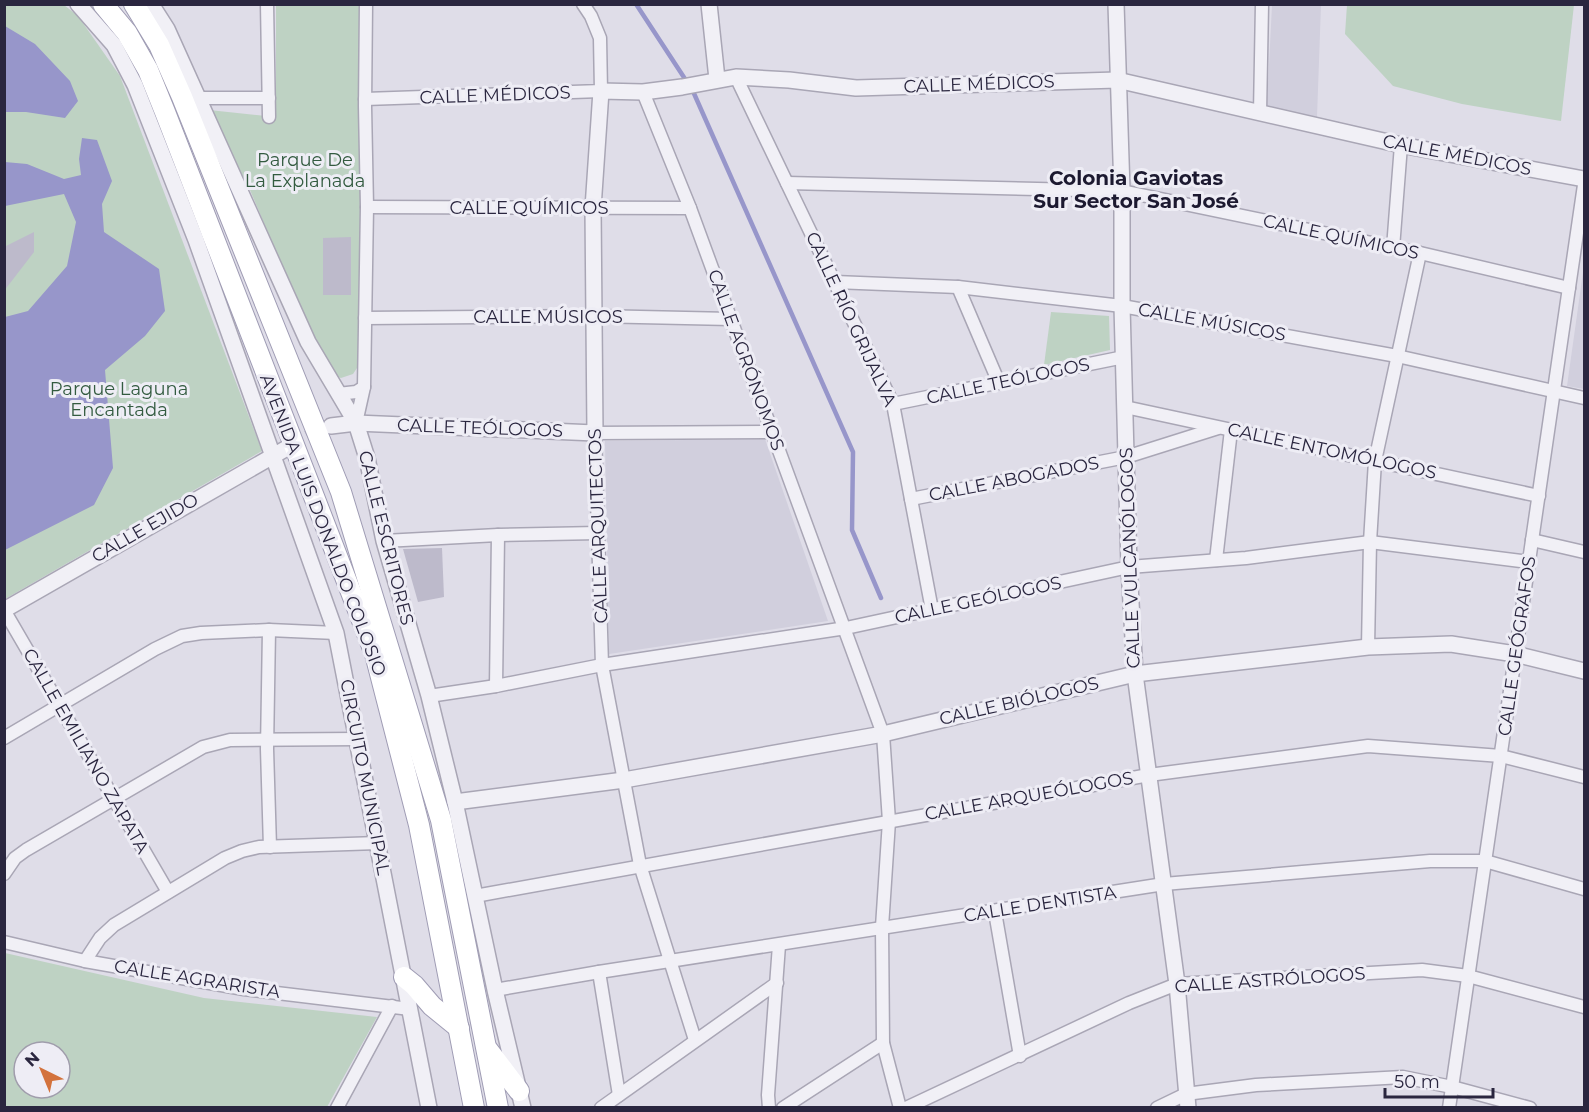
<svg xmlns="http://www.w3.org/2000/svg" width="1589" height="1112" font-family="Montserrat,sans-serif">
<style>
.built{fill:#d1cfdd}
.green{fill:#bed2c3;fill-rule:evenodd}
.water{fill:#9796ca}
.lines{fill:none;stroke-linecap:round;stroke-linejoin:round}
.stream{stroke:#9796ca;stroke-width:4.5}
.building{fill:#bdbacb}
.tertiary-tunnel{stroke:#bbb8c6;stroke-width:15;stroke-dasharray:15 8;stroke-linecap:butt}
.minor-casing{stroke:#a9a6b5;stroke-width:15}
.tertiary-casing{stroke:#a9a6b5;stroke-width:18}
.primary-casing{stroke:#9f9cb4;stroke-width:22}
.minor{stroke:#f1f0f6;stroke-width:12}
.tertiary{stroke:#f1f0f6;stroke-width:15}
.primary{stroke:#fff;stroke-width:20}
.labels{text-anchor:middle;dominant-baseline:central;stroke-width:6;stroke-linejoin:round;paint-order:stroke}
.street-label{font-size:18px;fill:#2a263f;stroke:#eeedf5}
.park-label{font-size:18px;fill:#335b40;stroke:#eeedf5}
.neighbourhood-label{font-size:20px;font-weight:bold;fill:#1c1930;stroke:#eeedf5}
</style>
<rect width="100%" height="100%" fill="#dfdde8"/>
<g class="built">
<polygon points="1272,5 1321,5 1317,117 1267,106"/>
<polygon points="1584,265 1584,389 1567,386"/>
<polygon points="765,439 828,621 609,654 605,441"/>
</g>
<g class="green">
<polygon points="5,5 64,5 78,16 120,76 262,451 5,599"/>
<polygon points="276,5 362,5 359,365 353,374 341,378 335,376 307,326 250,190 209,110 276,117"/>
<polygon points="1347,5 1574,5 1561,121 1462,104 1393,86 1345,34"/>
<polygon points="1051,312 1109,316 1110,350 1044,365"/>
<path d="M5 953 204 998 377 1017 327 1107H5ZM24 1052H60V1088H24Z"/>
</g>
<g class="water">
<polygon points="5,26 35,44 70,81 78,101 65,118 26,112 5,112"/>
<polygon points="82,138 97,140 112,181 102,204 104,232 159,269 165,311 145,336 105,370 113,468 94,505 5,550 5,317 28,311 67,266 76,222 64,194 5,206 5,162 27,164 64,179 81,175 79,159"/>
</g>
<g class="lines">
<g class="stream">
<polyline points="636,4 687,82"/>
<polyline points="692,89 853,452 852,530 881,598"/>
</g>
</g>
<g class="building">
<polygon points="34,232 34,252 4,291 4,247"/>
<polygon points="351,237 351,295 323,295 323,238"/>
<polygon points="442,548 444,597 418,602 403,549"/>
</g>
<g class="lines">
<polyline class="tertiary-tunnel" points="287,448 327,428"/>
<g class="minor-casing">
<g id="minor">
<polyline points="267,4 269,117"/>
<polyline points="736,77 893,404 932,610"/>
<polyline points="643,92 690,208 883,734 889,821 882,927 883,1043 900,1108"/>
<polyline points="197,98 269,98"/>
<polyline points="365,99 601,91 600,38 591,16 583,4"/>
<polyline points="1260,113 1262,4"/>
<polyline points="787,183 1122,191 1420,253 1569,288"/>
<polyline points="367,207 690,208"/>
<polyline points="1393,248 1401,145"/>
<polyline points="835,282 958,287 1122,306 1397,356 1584,398"/>
<polyline points="958,287 999,383"/>
<polyline points="365,318 594,316 731,319"/>
<polyline points="338,394 356,392 364,387"/>
<polyline points="893,404 1124,357"/>
<polyline points="1125,407 1539,496"/>
<polyline points="356,423 364,387 367,207 365,106 366,4"/>
<polyline points="911,499 1126,457 1218,428"/>
<polyline points="1532,540 1584,552"/>
<polyline points="384,541 498,535 598,533"/>
<polyline points="1216,560 1231,430"/>
<polyline points="4,610 168,892"/>
<polyline points="269,630 267,749 270,847"/>
<polyline points="1368,647 1370,542 1375,461 1420,253"/>
<polyline points="496,686 498,535"/>
<polyline points="429,696 496,686 602,665 846,628 1129,567 1246,558 1370,542 1529,562"/>
<polyline points="4,738 155,649 182,636 201,633 269,630 336,633"/>
<polyline points="4,874 15,858 26,850 203,747 230,740 358,739"/>
<polyline points="475,896 1149,775 1368,746 1501,756 1584,777"/>
<polyline points="995,912 1020,1056"/>
<polyline points="4,942 85,961 244,989 410,1009"/>
<polyline points="85,961 100,938 114,925 225,858 242,851 259,847 378,843"/>
<polyline points="599,972 619,1095"/>
<polyline points="495,990 599,972 1164,884 1430,861 1485,861 1584,889"/>
<polyline points="695,1040 640,865 602,665 595,433 773,432"/>
<polyline points="337,1108 392,1006"/>
<polyline points="601,1108 777,983"/>
<polyline points="769,1108 768,1095 779,945"/>
<polyline points="783,1108 883,1043"/>
<polyline points="906,1108 1129,1003 1177,984 1422,970 1468,976 1584,1007"/>
<polyline points="1157,1108 1186,1094 1256,1085 1403,1077 1452,1087 1530,1108"/>
<polyline points="1449,1108 1584,185"/>
</g>
</g>
<g class="tertiary-casing">
<g id="tertiary">
<polyline points="78,4 114,45 135,85 196,240 336,633 429,1108"/>
<polyline points="151,4 167,29 308,342 356,423 367,458 384,541 429,696 455,802 495,990 523,1108"/>
<polyline points="709,4 717,79"/>
<polyline points="1116,4 1122,191 1122,306 1129,567 1135,674 1177,984 1188,1108"/>
<polyline points="331,426 356,423 595,433 593,208 601,91 643,92 682,87 736,77 789,80 856,88 1117,80 1401,145 1584,179"/>
<polyline points="4,610 287,448"/>
<polyline points="455,802 624,780 883,734 1135,674 1368,647 1451,644 1515,654 1584,671"/>
</g>
</g>
<g class="primary-casing">
<g id="primary">
<polyline points="103,4 127,33 148,70 165,112 375,654 419,825 474,1108"/>
<polyline points="134,4 159,45 182,97 341,492 441,820 498,1108"/>
<polyline points="404,977 414,985 432,1006 459,1028"/>
<polyline points="488,1050 519,1091"/>
</g>
</g>
<use href="#minor" class="minor"/>
<use href="#tertiary" class="tertiary"/>
<use href="#primary" class="primary"/>
</g>
<g class="labels">
<g class="street-label">
<text transform="translate(979 84) rotate(-2)">CALLE MÉDICOS</text>
<text transform="translate(495 95) rotate(-2)">CALLE MÉDICOS</text>
<text transform="translate(1457 155) rotate(11)">CALLE MÉDICOS</text>
<text x="529" y="208">CALLE QUÍMICOS</text>
<text transform="translate(1341 237) rotate(12)">CALLE QUÍMICOS</text>
<text x="548" y="317">CALLE MÚSICOS</text>
<text transform="translate(851 319) rotate(65)">CALLE RÍO GRIJALVA</text>
<text transform="translate(1212 322) rotate(10)">CALLE MÚSICOS</text>
<text transform="translate(746 360) rotate(70)">CALLE AGRÓNOMOS</text>
<text transform="translate(1008 381) rotate(-12)">CALLE TEÓLOGOS</text>
<text transform="translate(480 428) rotate(2)">CALLE TEÓLOGOS</text>
<text transform="translate(1332 451) rotate(12)">CALLE ENTOMÓLOGOS</text>
<text transform="translate(1014 479) rotate(-11)">CALLE ABOGADOS</text>
<text transform="translate(323 525) rotate(69)">AVENIDA LUIS DONALDO COLOSIO</text>
<text transform="translate(598 526) rotate(-92)">CALLE ARQUITECTOS</text>
<text transform="translate(145 528) rotate(-30)">CALLE EJIDO</text>
<text transform="translate(386 538) rotate(76)">CALLE ESCRITORES</text>
<text transform="translate(1130 558) rotate(-92)">CALLE VULCANÓLOGOS</text>
<text transform="translate(978 600) rotate(-12)">CALLE GEÓLOGOS</text>
<text transform="translate(1517 646) rotate(-82)">CALLE GEÓGRAFOS</text>
<text transform="translate(1019 701) rotate(-13)">CALLE BIÓLOGOS</text>
<text transform="translate(86 751) rotate(60)">CALLE EMILIANO ZAPATA</text>
<text transform="translate(365 777) rotate(79)">CIRCUITO MUNICIPAL</text>
<text transform="translate(1029 796) rotate(-10)">CALLE ARQUEÓLOGOS</text>
<text transform="translate(1040 904) rotate(-9)">CALLE DENTISTA</text>
<text transform="translate(197 979) rotate(9)">CALLE AGRARISTA</text>
<text transform="translate(1270 980) rotate(-4)">CALLE ASTRÓLOGOS</text>
</g>
<g class="park-label">
<text x="305" y="160">Parque De<tspan x="305" dy="21">La Explanada</tspan></text>
<text x="119" y="389">Parque Laguna<tspan x="119" dy="21">Encantada</tspan></text>
</g>
<g class="neighbourhood-label">
<text x="1136" y="178">Colonia Gaviotas<tspan x="1136" dy="23">Sur Sector San José</tspan></text>
</g>
</g>
<rect width="1589" height="1112" fill="none" stroke="#2a263f" stroke-width="12"/>
<g transform="translate(42 1070) rotate(317)"><circle r="28" fill="#eeedf5" stroke="#a09dac" stroke-width="1.5"/>
<path d="M0-4.5L10 22L0 15L-10 22Z" fill="#d3723c"/>
<text y="-9" font-size="16" font-weight="bold" text-anchor="middle" fill="#2a263f">N</text>
</g>
<path d="M1385 1088v9h108v-9" fill="none" stroke="#2a263f" stroke-width="3"/>
<text x="1394" y="1088" font-size="18" fill="#2a263f" stroke="#eeedf5" stroke-width="4.5" paint-order="stroke">50 m</text>
</svg>
